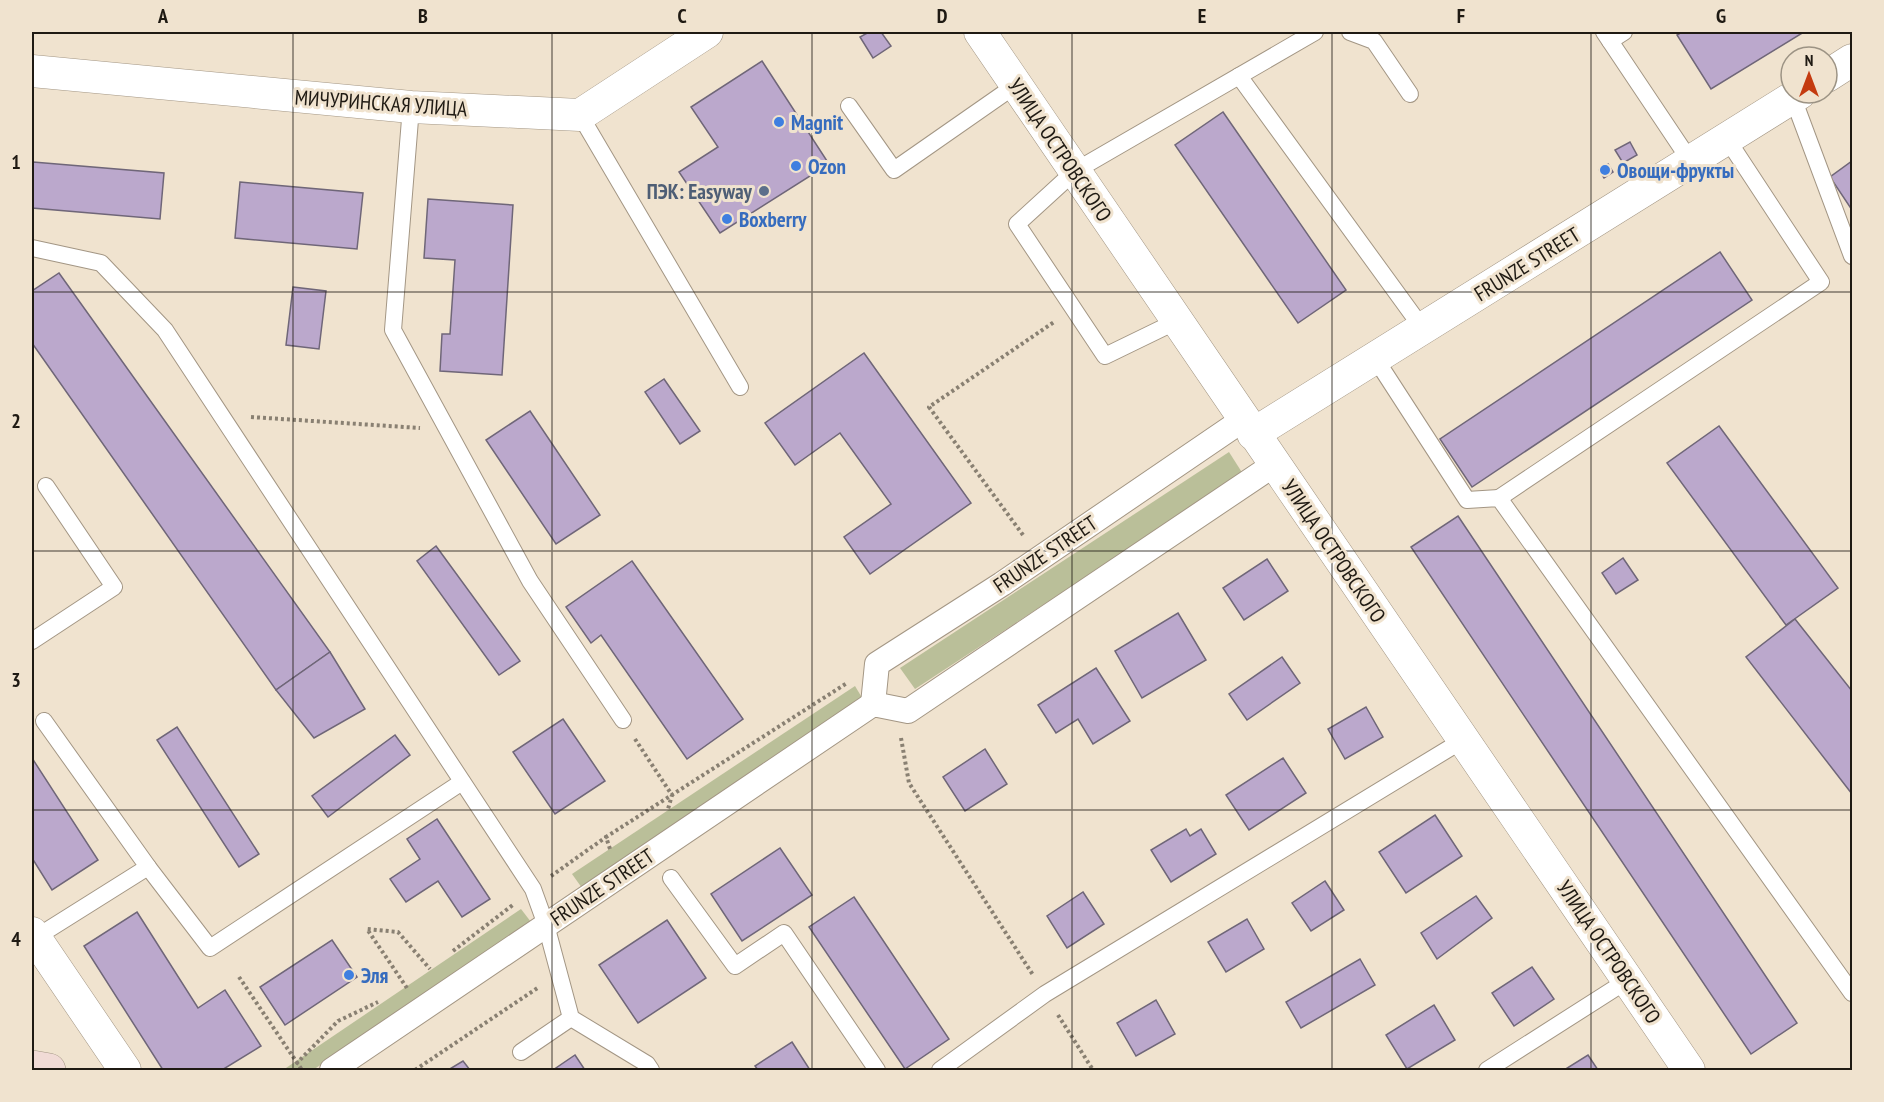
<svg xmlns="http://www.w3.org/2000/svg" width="1884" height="1102" font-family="'PT Sans Narrow',sans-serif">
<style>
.green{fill:#babf99}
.building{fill:#bba8cc;stroke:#6f6678;stroke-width:1.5}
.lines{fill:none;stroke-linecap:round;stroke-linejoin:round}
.service-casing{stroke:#a39684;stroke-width:18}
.pedestrian-casing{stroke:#a39684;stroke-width:26}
.minor-casing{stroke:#a39684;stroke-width:33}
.secondary-casing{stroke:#a39684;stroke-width:34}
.path{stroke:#898072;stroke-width:4;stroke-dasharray:3 3;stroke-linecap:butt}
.service{stroke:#fff;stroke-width:16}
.pedestrian{stroke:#fff;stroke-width:24}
.minor{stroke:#fff;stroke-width:32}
.secondary{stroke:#f1dbd6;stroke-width:33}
.grid{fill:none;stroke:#1f1a13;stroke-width:1.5;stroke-opacity:0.55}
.shop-dot{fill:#3f7fe0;stroke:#f0e3cf;stroke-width:2}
.service-dot{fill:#5c6f8a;stroke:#f0e3cf;stroke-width:2}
.labels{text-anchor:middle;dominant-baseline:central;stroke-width:6;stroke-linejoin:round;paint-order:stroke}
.street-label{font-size:21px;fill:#1f1a13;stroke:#f0e3cf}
.shop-label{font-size:21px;font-weight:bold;fill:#366cbe;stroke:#f0e3cf;text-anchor:start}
.service-label{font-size:21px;font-weight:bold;fill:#4e5e75;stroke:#f0e3cf;text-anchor:end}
.neatline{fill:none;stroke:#1f1a13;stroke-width:2}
.grid-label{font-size:20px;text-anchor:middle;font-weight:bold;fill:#1f1a13}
</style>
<rect width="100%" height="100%" fill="#f0e3cf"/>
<g class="green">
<polygon points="1229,452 1243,474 915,689 900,668"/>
<polygon points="855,686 864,701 582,888 572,874"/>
<polygon points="521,909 531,922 313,1070 283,1070"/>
</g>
<g class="building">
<polygon points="869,32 881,32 891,46 873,58 860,37"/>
<polygon points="1682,32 1804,32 1711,89 1677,35"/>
<polygon points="762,61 829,164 720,233 679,172 718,147 691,107"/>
<polygon points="1223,112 1346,290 1298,323 1175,145"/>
<polygon points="1630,142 1637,155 1623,163 1615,150"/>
<polygon points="1852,161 1852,210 1830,177"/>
<polygon points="33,162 164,173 160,219 32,208"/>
<polygon points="1608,164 1613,172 1604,178 1599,170"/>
<polygon points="240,182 363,193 357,249 235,238"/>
<polygon points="428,199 513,205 502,375 440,371 442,334 450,334 455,260 424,258"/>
<polygon points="1720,252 1752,300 1472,487 1440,439"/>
<polygon points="59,273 330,652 276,690 32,343 32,291"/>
<polygon points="293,287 326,291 319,349 286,345"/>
<polygon points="864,353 971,503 870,574 844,537 891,504 840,433 795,465 765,423"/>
<polygon points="664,379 700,431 680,444 645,392"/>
<polygon points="530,411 600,515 556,544 486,440"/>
<polygon points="1719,426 1838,588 1786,625 1667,463"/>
<polygon points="1458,516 1797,1023 1751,1054 1411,547"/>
<polygon points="436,546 520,661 499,675 417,561"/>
<polygon points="1623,558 1638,580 1616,594 1602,573"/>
<polygon points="1267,559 1288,591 1244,620 1223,588"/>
<polygon points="632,561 743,719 687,759 601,635 591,643 566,607"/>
<polygon points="1178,613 1206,660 1142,698 1115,651"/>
<polygon points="1795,619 1852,691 1852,794 1746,657"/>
<polygon points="330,652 365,709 314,738 276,690"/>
<polygon points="1282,657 1300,683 1247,720 1229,694"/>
<polygon points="1096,668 1130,721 1093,744 1078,719 1056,733 1038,705"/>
<polygon points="1366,707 1383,737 1345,759 1328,729"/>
<polygon points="563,719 605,781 555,814 513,752"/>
<polygon points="177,727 259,854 239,867 157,740"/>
<polygon points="395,735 410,755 328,817 312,796"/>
<polygon points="985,749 1007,784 965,811 943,777"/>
<polygon points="32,758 98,860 52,890 32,858"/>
<polygon points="1283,758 1306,793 1249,830 1226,795"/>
<polygon points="1435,815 1462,856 1406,893 1379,852"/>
<polygon points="437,819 490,899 462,917 438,881 406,902 390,879 420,859 407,839"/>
<polygon points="1186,829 1190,836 1201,829 1216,854 1171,882 1151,850"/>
<polygon points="780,848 812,895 742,941 711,894"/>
<polygon points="1325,881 1344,910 1311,931 1292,903"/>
<polygon points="1083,892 1104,924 1067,948 1047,916"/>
<polygon points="1476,896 1492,918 1437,959 1421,933"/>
<polygon points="854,897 949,1039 905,1069 809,927"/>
<polygon points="137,912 198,1008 225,990 261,1046 222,1070 163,1070 84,946"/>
<polygon points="1247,919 1264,949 1226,972 1208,942"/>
<polygon points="667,920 706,978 638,1023 599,965"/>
<polygon points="332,940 357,977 285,1025 260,987"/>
<polygon points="1360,959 1375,985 1301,1028 1286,1002"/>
<polygon points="1532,967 1554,999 1514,1026 1492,993"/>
<polygon points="1156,1000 1175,1034 1136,1056 1117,1023"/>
<polygon points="1434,1005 1455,1040 1407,1069 1386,1035"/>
<polygon points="792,1042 810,1070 758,1070 755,1066"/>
<polygon points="575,1055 585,1070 553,1070"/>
<polygon points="1588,1055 1598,1070 1564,1070"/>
<polygon points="463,1061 470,1070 448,1070"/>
</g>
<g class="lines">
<g class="service-casing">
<g id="service">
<polyline points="1350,32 1374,41 1410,94"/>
<polyline points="1604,32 1691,162"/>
<polyline points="1610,41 1624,32"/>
<polyline points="1239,76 1423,329"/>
<polyline points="1793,98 1852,256"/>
<polyline points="849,106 894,170 1016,85"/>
<polyline points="411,107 393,330 530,581 623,720"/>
<polyline points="580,115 740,387"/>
<polyline points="32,248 101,263 165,330 533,889 546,925 571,1018 647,1064 651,1070"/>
<polyline points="1177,321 1105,356 1017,224 1075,171 1315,32"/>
<polyline points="1375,358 1467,500 1499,498 1852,993"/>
<polyline points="1499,498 1821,282 1727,139"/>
<polyline points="32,641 114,587 46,486"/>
<polyline points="148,867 210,948 462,782"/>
<polyline points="671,878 735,966 784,933 877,1070"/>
<polyline points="35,938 148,867 44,721"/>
<polyline points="521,1052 571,1018"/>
<polyline points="940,1070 1045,994 1463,740"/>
<polyline points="1487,1070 1628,980"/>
</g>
</g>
<g class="pedestrian-casing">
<g id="pedestrian">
<polyline points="873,704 877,664 1002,584 1244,419"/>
<polyline points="332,1070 873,704 908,711 1275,464"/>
</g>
</g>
<g class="minor-casing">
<g id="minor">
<polyline points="980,32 1689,1070"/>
<polyline points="32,71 411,107 580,115 707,32"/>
<polyline points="1827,76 1852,60"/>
<polyline points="1253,434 1800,93"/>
<polyline points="32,933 125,1070"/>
</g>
</g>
<g class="secondary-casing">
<polyline id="secondary" points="32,1067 49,1070"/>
</g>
<g class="path">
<polyline points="251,417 420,428"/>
<polyline points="1023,535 929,407 1054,322"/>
<polyline points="901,738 909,783 1033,975"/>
<polyline points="635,739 672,795 668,809"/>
<polyline points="610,849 606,837 847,683"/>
<polyline points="551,876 606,837"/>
<polyline points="453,951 514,904"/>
<polyline points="239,977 302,1070"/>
<polyline points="407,988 367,929 398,932 430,969"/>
<polyline points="1058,1015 1093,1070"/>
<polyline points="296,1064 338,1021 378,1002"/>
<polyline points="415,1070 539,987"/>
</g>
<use href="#service" class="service"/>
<use href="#pedestrian" class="pedestrian"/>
<use href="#minor" class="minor"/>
<use href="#secondary" class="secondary"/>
</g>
<path class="grid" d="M293 32V1070M552 32V1070M812 32V1070M1072 32V1070M1332 32V1070M1591 32V1070M32 292H1852M32 551H1852M32 810H1852"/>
<g class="shop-dot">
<circle cx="779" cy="122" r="6"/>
<circle cx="796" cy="166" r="6"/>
<circle cx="1605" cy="170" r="6"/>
<circle cx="727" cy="219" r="6"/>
<circle cx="349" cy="975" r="6"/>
</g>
<circle class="service-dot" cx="764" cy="191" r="6"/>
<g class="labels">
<g class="street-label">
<text transform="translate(381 103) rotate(4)">МИЧУРИНСКАЯ УЛИЦА</text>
<text transform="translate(1060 150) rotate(56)">УЛИЦА ОСТРОВСКОГО</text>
<text transform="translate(1527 264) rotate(-32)">FRUNZE STREET</text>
<text transform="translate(1334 551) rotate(56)">УЛИЦА ОСТРОВСКОГО</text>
<text transform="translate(1045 554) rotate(-34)">FRUNZE STREET</text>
<text transform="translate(602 887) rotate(-34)">FRUNZE STREET</text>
<text transform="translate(1609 952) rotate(56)">УЛИЦА ОСТРОВСКОГО</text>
</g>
<g class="shop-label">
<text x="791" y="122">Magnit</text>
<text x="808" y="166">Ozon</text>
<text x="1617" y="170">Овощи-фрукты</text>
<text x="739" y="219">Boxberry</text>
<text x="361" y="975">Эля</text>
</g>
<g class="service-label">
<text x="752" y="191">ПЭК: Easyway</text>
</g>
</g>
<rect width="1884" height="1102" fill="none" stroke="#f0e3cf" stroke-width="66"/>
<g transform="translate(1809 75)"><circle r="28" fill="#f0e3cf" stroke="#9c9384" stroke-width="1.5"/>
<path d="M0-4.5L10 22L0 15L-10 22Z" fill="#c43b10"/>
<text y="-9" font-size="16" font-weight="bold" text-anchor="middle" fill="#1f1a13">N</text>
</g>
<rect x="33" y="33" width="1818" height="1036" class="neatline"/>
<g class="grid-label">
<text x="163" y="23">A</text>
<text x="423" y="23">B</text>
<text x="682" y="23">C</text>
<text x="942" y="23">D</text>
<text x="1202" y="23">E</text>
<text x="1461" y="23">F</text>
<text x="1721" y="23">G</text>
<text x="16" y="169">1</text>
<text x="16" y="428">2</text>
<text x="16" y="687">3</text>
<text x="16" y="946">4</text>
</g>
</svg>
